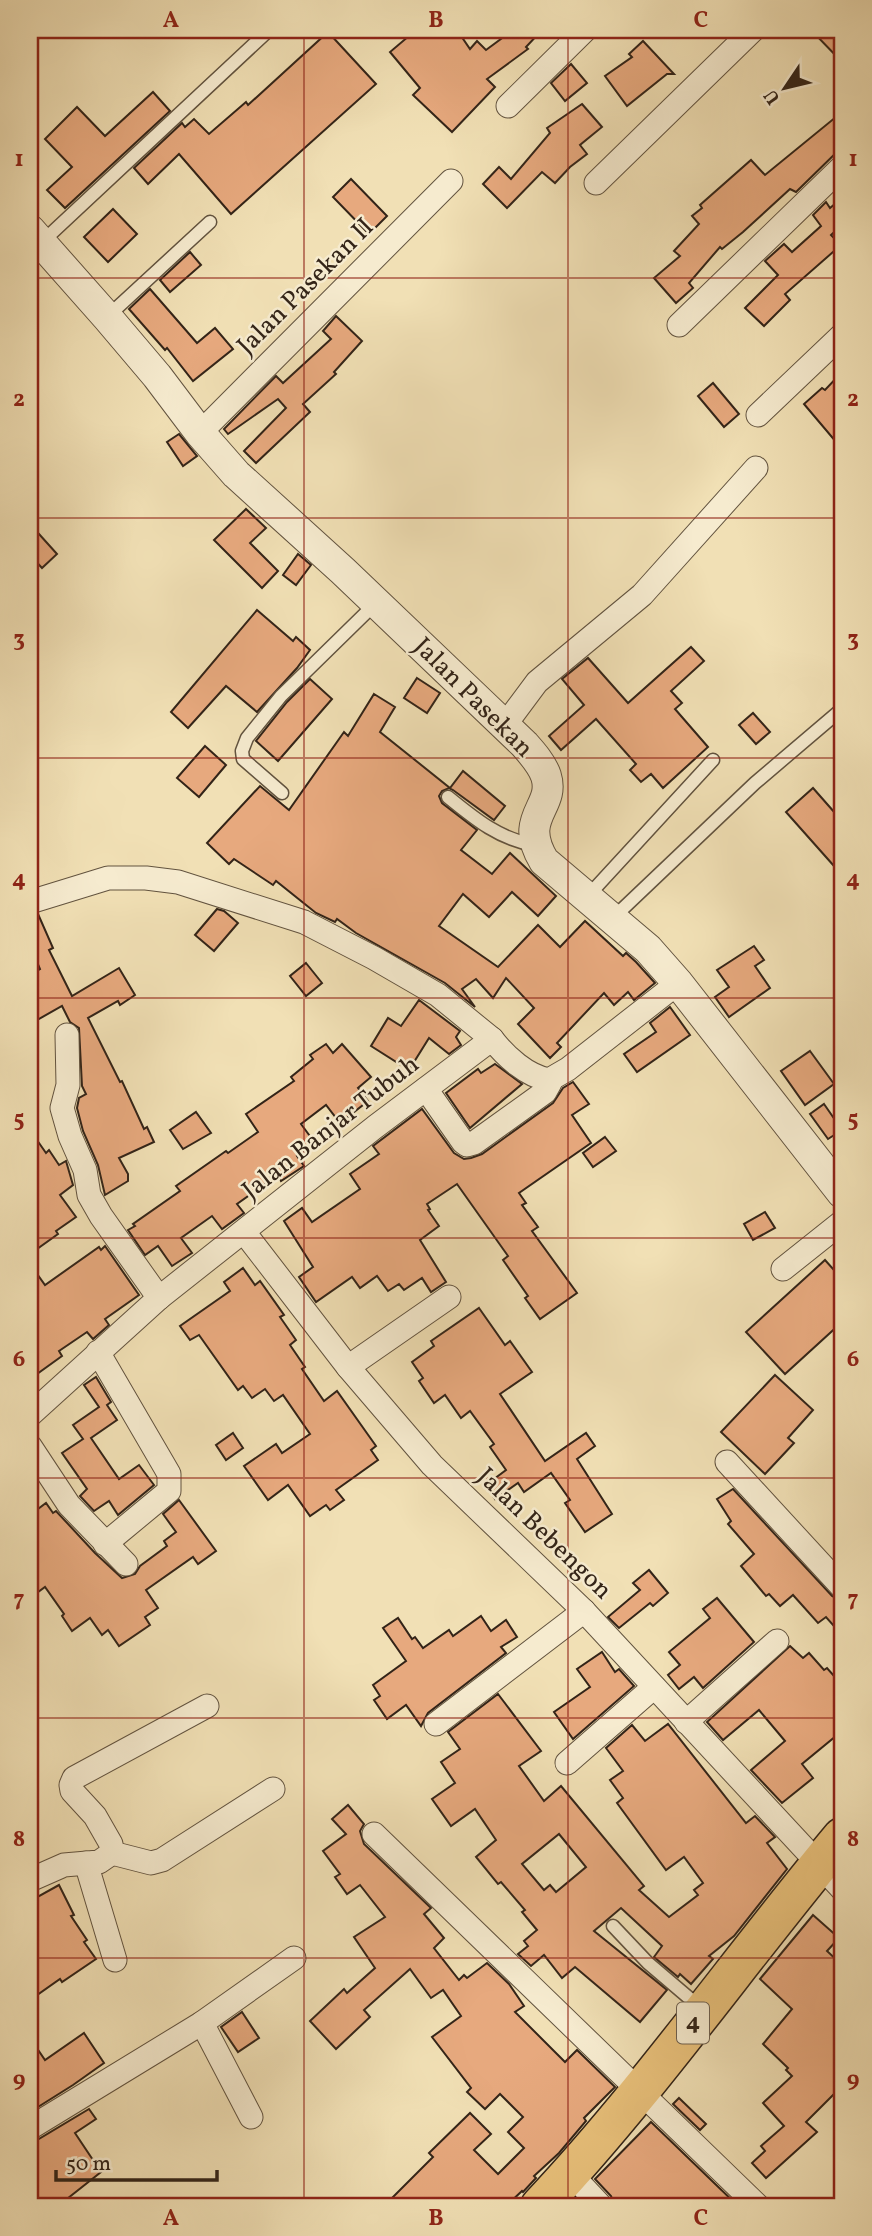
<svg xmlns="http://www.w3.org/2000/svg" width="872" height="2236" font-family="Vollkorn,serif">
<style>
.building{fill:#e7a97e;stroke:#332418;stroke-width:2;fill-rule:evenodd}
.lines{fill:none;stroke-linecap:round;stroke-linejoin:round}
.service-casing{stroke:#62533f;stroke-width:15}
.minor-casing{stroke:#62533f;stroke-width:25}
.tertiary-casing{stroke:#62533f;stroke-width:32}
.trunk-casing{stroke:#332418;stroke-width:41}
.service{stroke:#f6ebcf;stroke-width:12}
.minor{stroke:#f6ebcf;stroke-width:23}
.tertiary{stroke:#f6ebcf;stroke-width:30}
.trunk{stroke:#e8c07a;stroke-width:38}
.grid{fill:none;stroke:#8f2418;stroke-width:2;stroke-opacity:0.55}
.labels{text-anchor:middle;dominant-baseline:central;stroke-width:5;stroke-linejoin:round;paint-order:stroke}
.shield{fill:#f6ebcf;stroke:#6e604f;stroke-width:2}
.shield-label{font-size:24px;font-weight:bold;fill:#332418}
.street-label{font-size:26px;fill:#332418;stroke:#f6ebcf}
.neatline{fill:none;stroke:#8f2418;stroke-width:2.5}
.grid-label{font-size:23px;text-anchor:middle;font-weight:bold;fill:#8f2418}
</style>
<rect width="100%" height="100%" fill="#f1e0b5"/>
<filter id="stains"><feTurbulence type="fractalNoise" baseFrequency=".00286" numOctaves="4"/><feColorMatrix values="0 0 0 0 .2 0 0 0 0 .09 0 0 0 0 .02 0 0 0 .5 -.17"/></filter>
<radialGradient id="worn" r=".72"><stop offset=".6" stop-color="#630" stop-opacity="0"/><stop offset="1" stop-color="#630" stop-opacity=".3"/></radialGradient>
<g class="building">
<polygon points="416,30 457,30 470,49 477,41 486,50 513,30 542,30 526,47 528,49 487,79 495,87 452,132 413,95 420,88 390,52"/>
<polygon points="811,30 842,30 842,62"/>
<polygon points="328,32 376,84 231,214 179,154 148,184 134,168 182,123 185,127 194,119 209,134 246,102 248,105"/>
<polygon points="643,41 674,74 667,74 627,106 605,76 632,57 629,54"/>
<polygon points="571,64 587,83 565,101 551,83"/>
<polygon points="153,92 170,111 65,208 47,190 72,167 45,139 77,107 105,136"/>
<polygon points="582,104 602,127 580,145 587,154 570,167 555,183 542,172 507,208 483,184 499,167 511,179 550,133 547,128"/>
<polygon points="842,112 842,147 796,192 790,189 743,232 722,249 720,247 689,283 693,288 676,303 654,278 680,256 674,251 699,224 692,216 702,208 700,205 751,160 765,175"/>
<polygon points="351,179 387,216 369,234 333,197"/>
<polygon points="842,198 842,225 831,235 841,245 785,294 790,300 764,326 745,308 778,275 765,261 784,244 792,252 821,226 813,215 826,202 830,208"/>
<polygon points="113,209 137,234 108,262 84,237"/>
<polygon points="190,252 201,265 170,292 160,280"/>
<polygon points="150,289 197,343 215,328 233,349 193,381 167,348 165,350 129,309"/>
<polygon points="336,316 362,341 334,372 336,374 303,404 310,412 256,463 244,451 286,408 278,399 228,434 224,429 276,376 283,383 331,339 323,331"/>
<polygon points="842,372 842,449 804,404 822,388 825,390"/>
<polygon points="713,383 739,414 724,427 698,396"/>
<polygon points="179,434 197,456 183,466 167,442"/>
<polygon points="246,509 266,528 250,543 278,571 262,588 214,540"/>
<polygon points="30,524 57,554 42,568 30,555"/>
<polygon points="298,554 311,565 296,585 283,575"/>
<polygon points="257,610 293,641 296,637 310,650 297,668 257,712 226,686 188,728 171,712"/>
<polygon points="691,647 704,661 671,691 682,703 675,709 708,747 663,788 651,774 641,782 630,770 636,764 596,719 561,750 549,736 584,705 562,679 588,658 628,703"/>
<polygon points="417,678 440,693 427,713 404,698"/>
<polygon points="310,679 332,699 278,761 256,741 287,702"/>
<polygon points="374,694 395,707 380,732 450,788 463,771 505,806 494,820 453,790 449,788 442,791 439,796 442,803 477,830 461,850 492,874 510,853 556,896 538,916 512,892 489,917 463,894 439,926 498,967 538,925 560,947 585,921 623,956 626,953 636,962 655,983 634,1000 628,992 614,1005 604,993 557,1043 561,1047 550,1058 518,1024 534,1008 506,978 493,998 476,979 462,989 475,1007 445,983 356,933 337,919 335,922 316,913 276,881 273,885 234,859 229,864 207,843 260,786 289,810 344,732 348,736"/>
<polygon points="753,713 770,732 756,744 739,725"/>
<polygon points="205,746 226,765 199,797 177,778"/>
<polygon points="813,788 842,821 842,875 786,812"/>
<polygon points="217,909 224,911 238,923 214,951 195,935"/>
<polygon points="38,914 53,948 49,950 72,996 119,968 135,995 120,1005 118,1001 88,1018 120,1082 122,1081 144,1129 147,1127 154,1142 119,1158 128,1174 128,1181 105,1195 98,1165 83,1131 77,1108 79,1098 86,1094 82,1086 79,1028 70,1022 62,1006 30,1024 30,975 40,969 30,945 30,916"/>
<polygon points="754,946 764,960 755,966 770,988 729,1017 715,997 729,987 717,970"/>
<polygon points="306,963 322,983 306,996 290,976"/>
<polygon points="419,1000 460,1031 456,1037 461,1045 449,1054 429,1038 409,1070 371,1046 388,1018 401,1026"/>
<polygon points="670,1007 690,1035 637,1072 624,1054 656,1032 650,1023"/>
<polygon points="326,1044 333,1053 342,1044 371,1077 358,1088 368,1101 340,1123 326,1105 301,1124 315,1143 297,1156 304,1166 281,1181 278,1175 237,1204 244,1213 222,1229 212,1216 181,1238 192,1253 172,1266 158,1246 145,1255 128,1230 135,1226 133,1224 180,1191 176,1186 226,1151 228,1153 258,1132 246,1114 294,1081 291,1077 313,1059 310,1055"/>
<polygon points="810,1051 834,1084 805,1105 781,1071"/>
<polygon points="495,1064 522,1084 470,1128 446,1093 478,1069 481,1073"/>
<polygon points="573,1082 589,1104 572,1115 591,1143 519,1193 526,1203 522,1205 538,1227 532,1231 577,1293 540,1319 525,1298 528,1296 503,1260 508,1256 457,1184 427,1204 430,1209 428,1210 439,1226 420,1240 446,1282 431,1292 422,1278 404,1290 399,1284 388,1291 377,1276 360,1288 352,1277 316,1302 299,1277 313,1267 284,1221 302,1208 312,1222 360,1189 350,1174 379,1154 373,1146 422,1109 454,1153 464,1159 471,1158 482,1154 553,1103 563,1088"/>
<polygon points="824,1104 842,1130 828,1139 810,1114"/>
<polygon points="196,1112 211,1133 183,1149 170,1130"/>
<polygon points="30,1130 46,1153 49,1150 59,1165 66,1161 73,1185 60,1195 76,1217 56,1231 58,1234 30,1254"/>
<polygon points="605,1137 616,1151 593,1167 583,1153"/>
<polygon points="765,1212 775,1228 753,1240 744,1224"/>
<polygon points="105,1246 139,1295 105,1319 109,1325 93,1339 87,1332 59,1351 62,1356 30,1379 30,1264 45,1285 99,1247 101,1250"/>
<polygon points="825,1260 842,1279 842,1322 785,1374 746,1332"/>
<polygon points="243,1268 255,1285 260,1281 284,1315 280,1317 296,1340 290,1345 305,1367 302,1369 324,1401 337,1391 376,1446 371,1450 378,1460 336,1490 344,1500 330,1510 326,1505 310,1516 288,1485 268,1500 244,1466 276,1444 282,1453 310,1434 283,1395 274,1401 265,1389 252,1398 243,1386 238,1390 199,1335 190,1340 180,1326 230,1291 224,1282"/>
<polygon points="479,1308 505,1345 510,1341 532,1372 500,1394 545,1461 586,1433 595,1446 577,1459 612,1514 585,1532 565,1503 570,1500 551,1473 524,1492 518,1483 495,1499 486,1485 506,1470 490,1447 494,1444 470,1411 461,1418 445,1395 434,1403 419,1381 423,1378 412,1362 434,1346 431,1341"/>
<polygon points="775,1375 813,1410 788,1438 794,1443 765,1474 721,1432"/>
<polygon points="96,1377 111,1402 107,1405 117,1420 91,1438 119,1479 139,1465 154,1485 118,1515 109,1501 94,1511 80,1496 87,1489 62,1453 83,1439 73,1425 99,1407 84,1385"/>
<polygon points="233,1433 243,1448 226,1460 216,1445"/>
<polygon points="733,1489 832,1596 842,1601 842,1635 826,1617 818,1623 793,1595 780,1606 769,1594 766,1596 741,1566 754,1554 728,1524 731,1521 717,1499"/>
<polygon points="179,1500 216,1551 198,1564 193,1557 146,1590 158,1608 145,1617 150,1625 119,1646 108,1630 102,1635 90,1618 72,1631 62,1616 64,1614 45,1587 30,1598 30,1515 46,1503 53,1513 56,1511 95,1553 122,1578 135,1574 140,1566 167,1546 164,1541 176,1532 163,1514"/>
<polygon points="649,1570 668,1593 653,1606 650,1603 619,1628 608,1617 640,1590 633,1583"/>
<polygon points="717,1598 754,1642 703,1688 694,1677 679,1689 668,1675 680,1665 669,1652 710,1618 703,1609"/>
<polygon points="481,1616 491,1631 506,1620 517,1637 501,1647 506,1653 428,1713 421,1726 406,1705 387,1719 374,1700 380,1696 373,1685 406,1661 383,1628 398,1618 412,1639 415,1637 423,1648 449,1630 453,1636"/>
<polygon points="790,1646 803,1658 809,1653 824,1670 827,1668 842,1685 842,1731 802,1764 813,1778 782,1803 751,1770 785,1741 759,1710 723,1740 707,1722"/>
<polygon points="602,1652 615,1672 619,1669 634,1686 573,1739 554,1712 590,1687 577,1669"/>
<path d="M498 1694 541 1751 519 1766 544 1801 561 1786 644 1886 639 1890 669 1917 698 1895 694 1890 703 1883 684 1857 666 1870 617 1803 623 1798 610 1780 623 1771 606 1748 632 1725 645 1741 668 1724 746 1823 755 1816 775 1837 767 1843 787 1869 734 1936 709 1956 713 1959 691 1984 680 1974 678 1977 654 1957 662 1946 621 1908 594 1931 667 1990 640 2022 575 1967 562 1978 544 1955 531 1966 518 1954 528 1946 524 1941 537 1930 522 1912 525 1910 501 1882 498 1884 476 1857 496 1840 475 1809 451 1826 432 1799 455 1783 441 1762 460 1749 448 1732ZM559 1834 586 1867 556 1892 550 1885 544 1890 522 1864Z"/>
<polygon points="348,1805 364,1824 360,1831 364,1844 431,1908 424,1914 444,1938 434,1948 459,1980 464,1975 467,1978 487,1963 509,1984 524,2006 515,2012 565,2062 577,2050 615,2087 584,2118 586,2121 559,2153 534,2176 536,2178 523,2192 522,2191 506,2206 384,2206 433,2157 429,2153 470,2113 491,2134 474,2150 498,2174 524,2148 508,2132 523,2117 500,2094 485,2109 467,2092 471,2088 432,2037 461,2016 443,1990 431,1998 410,1969 364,2010 370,2017 336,2049 310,2021 344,1989 347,1993 375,1968 354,1937 385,1917 360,1885 347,1894 335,1877 340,1874 323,1851 346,1834 332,1819"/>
<polygon points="59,1885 74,1915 71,1916 87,1940 84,1942 96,1959 62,1982 60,1979 30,2000 30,1901"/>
<polygon points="813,1915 839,1938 827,1951 842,1965 842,2086 806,2122 817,2132 766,2178 752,2163 765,2151 761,2146 784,2126 763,2103 792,2076 786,2070 788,2068 763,2044 792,2009 760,1979"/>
<polygon points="242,2012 259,2038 238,2052 221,2027"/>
<polygon points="84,2033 104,2063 73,2085 30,2112 30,2038 45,2060"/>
<polygon points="679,2098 706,2124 700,2130 673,2104"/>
<polygon points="89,2109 96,2119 75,2133 101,2172 58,2206 30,2206 30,2142 37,2140"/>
<polygon points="651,2122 738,2206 615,2206 611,2196 595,2179"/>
</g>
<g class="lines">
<g class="service-casing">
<g id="service">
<polyline points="42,242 269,30"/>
<polyline points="107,317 210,222"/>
<polyline points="282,793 243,759 242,751 247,738 281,696 376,603"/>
<path d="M448 797C475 819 499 839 534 845"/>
<polyline points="587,897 713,760"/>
<polyline points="613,918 755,783 842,709"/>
<polyline points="613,1926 648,1963 702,2009"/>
</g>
</g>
<g class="minor-casing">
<g id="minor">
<polyline points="508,106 585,30"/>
<polyline points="596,183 753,30"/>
<polyline points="679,325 842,167"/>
<polyline points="758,415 842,335"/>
<polyline points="200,433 451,181"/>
<polyline points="505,725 537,682 642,595 756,468"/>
<polyline points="30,902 108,878 146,878 178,882 304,922 374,958 438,995 492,1039"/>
<polyline points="67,1035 68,1085 62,1108 70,1136 85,1170 89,1195 101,1216 159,1298"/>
<polyline points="426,1089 463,1142 467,1145 474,1143 545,1092 550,1083 549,1080"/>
<polyline points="244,1232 348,1367 432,1465 584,1611 842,1889"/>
<polyline points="783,1269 842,1222"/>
<polyline points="98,1352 165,1467 169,1474 169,1491 105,1544"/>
<polyline points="348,1367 449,1297"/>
<path d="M30 1415 159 1298 375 1127 492 1039C506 1057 527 1076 549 1080L568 1069 678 983"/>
<polyline points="30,1446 69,1505 126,1564"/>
<polyline points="727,1462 842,1587"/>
<polyline points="686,1722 777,1641"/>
<polyline points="436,1724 584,1611"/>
<polyline points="567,1763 654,1687"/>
<polyline points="374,1834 758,2206"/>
<polyline points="112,1853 151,1863 162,1860 273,1789"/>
<polyline points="86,1863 115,1960"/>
<polyline points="30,1880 64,1865 99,1862 112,1853 111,1844 95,1816 72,1791 71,1785 74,1778 207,1706"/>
<polyline points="202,2023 251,2117"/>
<polyline points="30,2128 202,2023 294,1958"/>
<polyline points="570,2173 601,2206"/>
</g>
</g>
<g class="tertiary-casing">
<path id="tertiary" d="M30 230 107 317 157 376 200 433 236 474 343 571 524 744C532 753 542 764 546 776 556 808 517 816 544 861L648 949 678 983 842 1193"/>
</g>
<g class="trunk-casing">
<path id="trunk" d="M540 2206C649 2090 740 1959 842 1837"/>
</g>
<use href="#service" class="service"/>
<use href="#minor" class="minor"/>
<use href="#tertiary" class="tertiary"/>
<use href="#trunk" class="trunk"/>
</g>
<path class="grid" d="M304 30V2206M568 30V2206M30 278H842M30 518H842M30 758H842M30 998H842M30 1238H842M30 1478H842M30 1718H842M30 1958H842"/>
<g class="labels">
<rect class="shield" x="677" y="2002.5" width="32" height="41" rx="5"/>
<g class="shield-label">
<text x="693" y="2023">4</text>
</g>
<g class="street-label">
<text transform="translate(306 287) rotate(-45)">Jalan Pasekan II</text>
<text transform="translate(473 698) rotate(45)">Jalan Pasekan</text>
<text transform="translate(331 1128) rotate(-38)">Jalan Banjar Tubuh</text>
<text transform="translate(544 1534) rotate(44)">Jalan Bebengon</text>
</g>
</g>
<rect width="872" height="2236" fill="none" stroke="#f1e0b5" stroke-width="77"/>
<g transform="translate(785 88) rotate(235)" stroke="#f6ebcf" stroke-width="5" paint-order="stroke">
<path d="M0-5L12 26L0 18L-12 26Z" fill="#332418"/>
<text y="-10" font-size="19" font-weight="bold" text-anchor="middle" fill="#332418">U</text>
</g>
<path d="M56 2170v10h161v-10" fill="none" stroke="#332418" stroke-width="3.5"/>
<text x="66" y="2170" font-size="21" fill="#332418" stroke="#f6ebcf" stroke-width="5" paint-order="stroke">50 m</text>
<rect x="38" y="38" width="796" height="2160" class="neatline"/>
<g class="grid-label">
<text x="171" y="27">A</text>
<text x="436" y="27">B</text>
<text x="701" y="27">C</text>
<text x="19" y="166">1</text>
<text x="853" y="166">1</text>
<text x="19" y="406">2</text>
<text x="853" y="406">2</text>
<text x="19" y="646">3</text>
<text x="853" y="646">3</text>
<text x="19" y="886">4</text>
<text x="853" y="886">4</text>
<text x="19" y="1126">5</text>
<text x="853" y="1126">5</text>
<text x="19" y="1366">6</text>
<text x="853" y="1366">6</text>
<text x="19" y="1606">7</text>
<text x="853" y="1606">7</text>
<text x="19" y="1846">8</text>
<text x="853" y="1846">8</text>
<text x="19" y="2086">9</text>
<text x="853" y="2086">9</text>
<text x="171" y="2225">A</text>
<text x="436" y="2225">B</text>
<text x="701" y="2225">C</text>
</g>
<rect width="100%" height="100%" filter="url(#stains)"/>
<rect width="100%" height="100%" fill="url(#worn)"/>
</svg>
